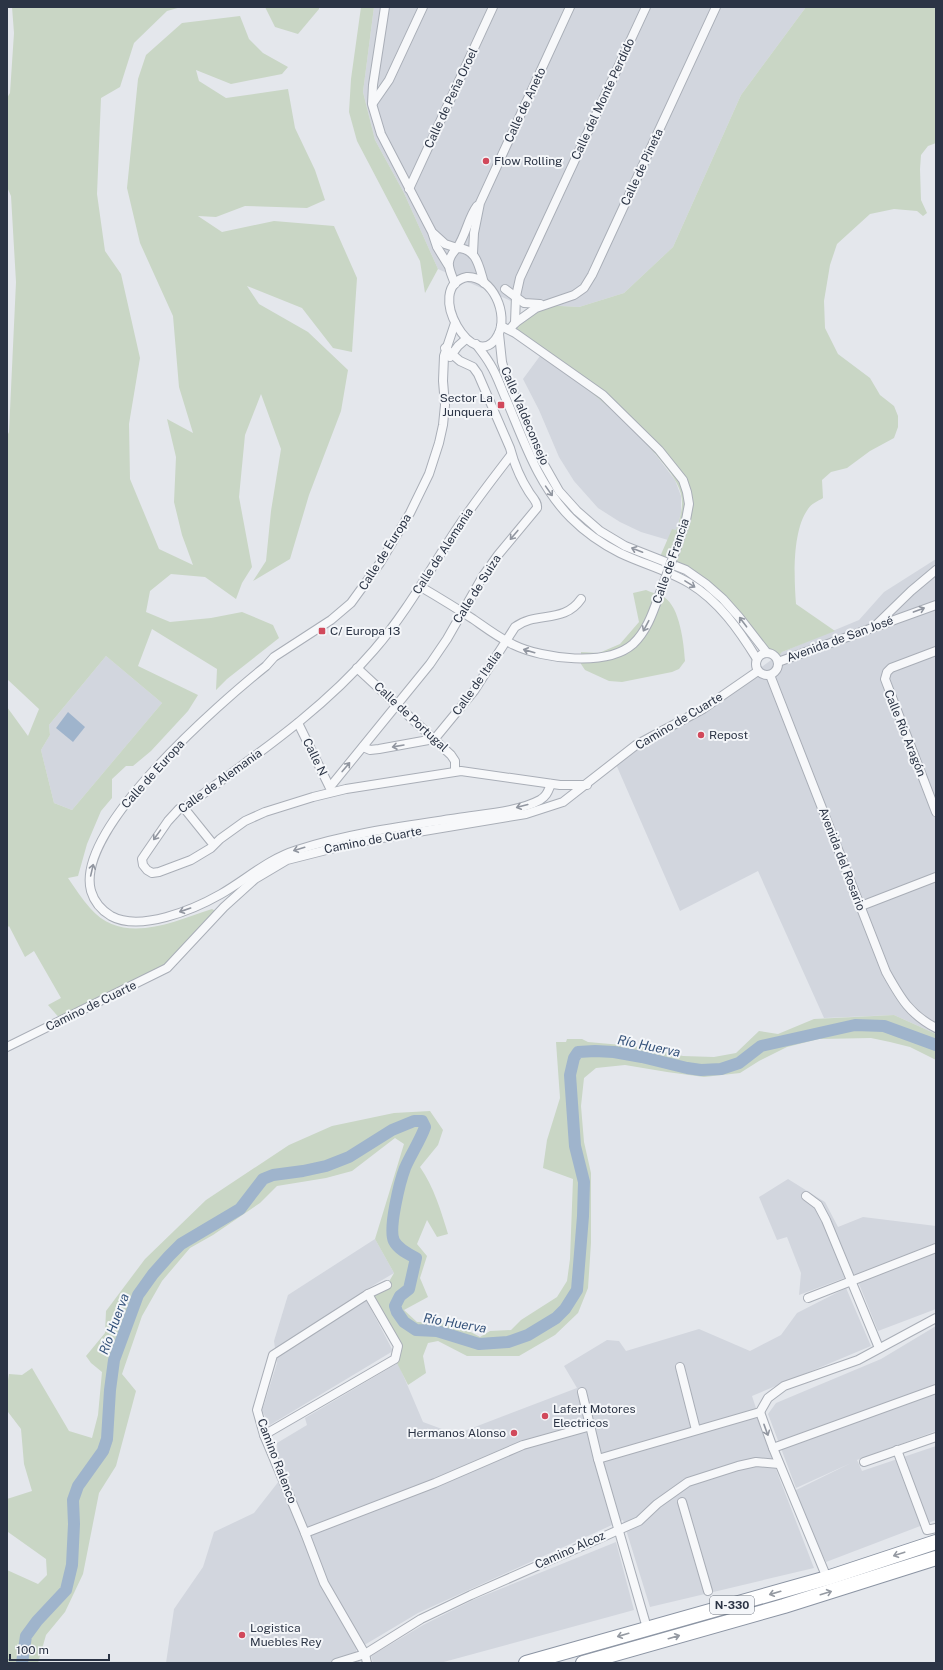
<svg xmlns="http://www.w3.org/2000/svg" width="943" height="1670" font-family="'Public Sans',sans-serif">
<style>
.built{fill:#d2d6de}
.green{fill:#c9d6c5;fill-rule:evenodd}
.water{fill:#9fb4cc}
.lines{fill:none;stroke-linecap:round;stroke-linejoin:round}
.river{stroke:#9fb4cc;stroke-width:12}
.street-casing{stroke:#a9aeb7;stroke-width:10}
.highway-casing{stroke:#8b94a3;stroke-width:16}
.street{stroke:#f7f8fa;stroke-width:8}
.highway{stroke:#fff;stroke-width:14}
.rail{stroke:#7d8696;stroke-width:2;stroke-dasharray:2 4;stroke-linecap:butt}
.street-bridge-casing{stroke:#a9aeb7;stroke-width:10;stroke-linecap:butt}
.street-bridge{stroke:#f7f8fa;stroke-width:8}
.oneway{stroke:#9196a0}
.oneway2{stroke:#959aa2}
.poi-dot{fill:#d1495b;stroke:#f4f6f9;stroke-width:1.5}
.labels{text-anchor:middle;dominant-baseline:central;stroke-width:4;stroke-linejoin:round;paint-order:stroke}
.shield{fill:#f4f6f9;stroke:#676e7b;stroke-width:1}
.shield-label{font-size:11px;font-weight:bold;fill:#2b3445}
.street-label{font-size:12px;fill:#2b3445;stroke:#f4f6f9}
.poi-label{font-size:12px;fill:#2b3445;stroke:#f4f6f9;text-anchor:start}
.water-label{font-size:13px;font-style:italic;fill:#34527a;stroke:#f4f6f9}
</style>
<rect width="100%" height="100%" fill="#e4e7ec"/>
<g class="built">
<polygon points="374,7 806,7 741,95 673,247 624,293 579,307 518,304 438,269 404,193 375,140 363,92"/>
<polygon points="540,356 572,377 609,406 649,446 675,480 681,496 681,513 676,531 672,530 668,540 641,532 620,522 598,508 574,481 559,457 539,410 523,379"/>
<polygon points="936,559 936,1034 894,1015 824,1018 758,871 680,911 615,762 747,678 782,652 859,620 884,592"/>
<polygon points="106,656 162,703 72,810 54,803 41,750 50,735 49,725"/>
<polygon points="788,1179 825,1202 838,1227 863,1217 936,1226 936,1309 878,1331 855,1274 799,1295 801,1273 787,1237 777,1240 759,1197"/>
<polygon points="375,1239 394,1273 362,1292 393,1351 270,1425 262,1411 277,1363 274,1341 288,1295"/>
<polygon points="846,1288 871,1346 752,1396 777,1472 814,1568 650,1607 623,1520 418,1613 356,1650 360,1663 166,1663 174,1609 203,1567 214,1532 254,1513 279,1481 277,1443 307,1425 305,1418 398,1363 423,1422 450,1432 467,1430 577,1388 564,1366 607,1340 619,1341 626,1351 699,1329 750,1351 781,1335 797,1313"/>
<polygon points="936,1326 936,1431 857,1460 862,1471 936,1446 936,1520 826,1562 794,1491 851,1463 796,1488 768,1414 776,1403 881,1359"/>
<polygon points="616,1542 634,1610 440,1663 373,1663 371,1656 423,1625 473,1600"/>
</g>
<g class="green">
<path d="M12 7H181L167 11 134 43 120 87 101 98 97 194 105 251 121 274 140 358 129 424 130 479 159 549 193 565 182 535 174 502 176 457 167 419 193 433 179 387 173 316 140 243 127 188 138 79 146 55 182 23 240 16 249 39 263 53 288 67 282 74 231 84 196 70 199 81 226 98 288 89 295 128 315 170 325 200 307 208 245 206 216 217 198 216 222 232 274 221 334 226 357 278 352 352 333 348 302 308 247 286 259 304 308 332 348 370 341 411 309 495 290 559 253 581 266 561 271 511 281 449 261 394 245 435 239 497 252 567 242 583 236 599 205 577 171 574 150 591 146 612 170 622 211 618 242 612 273 625 279 638 227 679 216 690 217 669 152 629 138 666 198 695 188 711 151 751 133 766H126L112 779V798L101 811 87 844 78 876 68 878C75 888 82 899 90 908 123 946 172 922 212 909L219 913 167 968 62 1021 48 1005 61 998 34 951 25 957 9 926 7 928V707L28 736 39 709 7 679V436L9 432 16 282 11 196 7 187V98L10 93 14 33ZM106 656 162 703 72 810 54 803 41 750 50 735 49 725Z"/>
<polygon points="265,7 319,7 319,9 298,34 275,27"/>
<polygon points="361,7 374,7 363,92 375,140 404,193 438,269 425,293 420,261 357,141 349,112 351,79"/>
<path d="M806 7H936V143L928 146 921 155 920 169 921 200 927 213 923 216 917 211 894 209 870 214 837 244 830 265 824 301 825 328 838 354 870 378 880 395 894 406 898 416V427L894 438 870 451 847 468 831 472 822 480 823 498C818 501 811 504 808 509 792 531 794 578 796 604L835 631 782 652 776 659 706 584 659 559 672 529 676 530C680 518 684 507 681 494 677 479 666 467 657 456 623 415 584 385 540 356L543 352 510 329 542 305 579 307 624 293 673 247 741 95Z"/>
<path d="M646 590C652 593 659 594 664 597 680 607 684 644 685 661L679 669 672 672 622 682 609 681 585 670 581 664V652L599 653 620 644 639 622 633 593Z"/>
<path d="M894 1015 936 1034V1060L910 1047 890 1042 871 1038 819 1039 787 1047 759 1061 740 1073 704 1077 667 1072 625 1065 596 1068 584 1078 581 1106 584 1142 591 1173V1243L588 1288 578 1313 555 1335 519 1356H467L438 1341 428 1343 423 1356 426 1373 408 1385 395 1359 397 1352 368 1294 387 1285 394 1273 375 1239 404 1144 395 1138 352 1171 326 1178 277 1186 260 1203 213 1235 190 1248 162 1281 142 1316 122 1374 136 1391 116 1466 99 1493 83 1574 65 1612 46 1635 38 1663H7V1570L38 1584 47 1575 46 1559 8 1532 7 1528V1499L32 1491 24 1464 21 1429 8 1412 7 1387 9 1374 22 1375 32 1368 69 1431 92 1438 98 1415 102 1372 91 1363 86 1356 105 1333 106 1311 145 1259 206 1200 289 1145 332 1126 394 1113 430 1111 443 1130 438 1145 420 1167C434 1187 441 1211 448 1234L437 1237 427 1220 417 1244 427 1256 420 1278 428 1297 404 1310 417 1322 454 1323 480 1337 490 1331 511 1330 521 1320 557 1297 567 1281 570 1259 573 1179 543 1168 547 1140 560 1098 556 1042H566L567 1039H582L588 1042 644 1047 683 1056 714 1057 736 1053 759 1031 778 1034 814 1019Z"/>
</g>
<polygon class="water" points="68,712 85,727 73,742 56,728"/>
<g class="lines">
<path class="river" d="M22 1663 26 1636 37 1621 66 1590 72 1565 74 1524 73 1500 78 1486 103 1451 107 1439 110 1390 114 1360 138 1295 153 1274 169 1256 181 1244 240 1209 263 1179 273 1175 303 1171 326 1166 349 1157 392 1130 414 1121H422L425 1127C420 1141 411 1154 405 1168 400 1181 388 1229 394 1241 398 1249 408 1254 416 1258L409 1289 400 1296 395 1306 397 1312 404 1322 416 1330 437 1331 479 1344 508 1342 528 1335 556 1318 565 1309 577 1290 583 1216 584 1182 575 1146 570 1075 574 1058 578 1052 595 1051 614 1052 642 1057 687 1068 701 1070 721 1069 739 1063 761 1046 855 1025 884 1026 936 1045"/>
<g class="street-casing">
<g id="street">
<polyline points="385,7 373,85 372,104 381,134 432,232 437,247 448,265"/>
<polyline points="373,103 389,80 423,7"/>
<polyline points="409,189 493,7"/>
<path d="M434 234 445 244 457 248C466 235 468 218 477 206"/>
<polyline points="473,253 474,233 480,203 570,7"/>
<path d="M467 277C493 276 509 315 498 335 476 378 421 287 467 277Z"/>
<path d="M455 284C449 268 444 262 457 248 477 248 479 267 484 283"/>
<polyline points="505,289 524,303 540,304"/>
<path d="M455 323 444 356 443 381 445 405 443 425 439 443 429 474 410 513 380 563 351 603 331 620 274 657 266 666C221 702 74 829 91 891 94 901 101 910 111 916 140 932 193 910 221 894 247 879 268 859 297 850 349 833 404 826 458 818 483 814 518 812 540 800 547 796 548 791 551 784"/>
<polyline points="515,323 516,296 520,278 646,7"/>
<polyline points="501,326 515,333 603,395 659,450 683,480 687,492 689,504 686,520 678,544"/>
<polyline points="510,329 515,323 536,308 574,295 584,288 592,275 716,7"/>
<polyline points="499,334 502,362 506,376 538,454 559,491 577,511 600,531 625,546 686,570 706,584 723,599 739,617 767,653"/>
<path d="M476 344C481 351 486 357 490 364 497 375 501 388 506 399 524 441 538 485 571 518 585 532 602 544 620 553 643 564 667 570 689 583 719 601 739 630 757 659"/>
<polyline points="450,357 458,346 466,339"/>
<path d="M511 455C492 480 473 504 456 530 429 571 406 613 374 650 320 713 250 759 184 808L179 809 168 821 146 853 142 859 143 865 147 870 152 873 159 872 191 860 211 848 220 839 245 821 265 812 313 797 346 789 461 771 560 785H587"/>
<path d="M421 587C438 597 456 608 473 619 486 628 499 638 514 645 543 659 607 667 633 644 648 630 654 609 661 590"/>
<polyline points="875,626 911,591 936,570"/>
<polyline points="936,651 891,668 887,672 885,679 936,812"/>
<circle cx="767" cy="664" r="11"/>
<polyline points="778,662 936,605"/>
<polyline points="357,668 451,755 455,761 455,771"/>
<path d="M770 675 886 972C900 997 909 1014 936 1028"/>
<polyline points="298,723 331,790"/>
<path d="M363 747 370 750 379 749 434 739 437 736 474 691 515 627C536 611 564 624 581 599"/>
<path d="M330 787 430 664 447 639 483 576 498 555 537 508C538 502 532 497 529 492 520 478 514 463 510 448L478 374 473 367 460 361 445 348"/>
<polyline points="184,808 213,844"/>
<polyline points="861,906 936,877"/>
<polyline points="7,1047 167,968 224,907 255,879 287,860 358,842 526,814 563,802 636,745 703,709 758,671"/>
<polyline points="806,1196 818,1205 826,1220 879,1348"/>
<polyline points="808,1298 936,1248"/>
<polyline points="680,1367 696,1430"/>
<polyline points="582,1392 598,1459 647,1628"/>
<polyline points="760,1412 773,1448 827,1578"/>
<polyline points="264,1435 395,1359 398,1346 368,1294"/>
<polyline points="773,1448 936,1389"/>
<polyline points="897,1450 927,1530 936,1528"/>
<polyline points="598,1459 760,1412 768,1398 784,1386 858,1360 936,1318"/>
<polyline points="864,1462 936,1437"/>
<polyline points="682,1502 708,1591"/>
<polyline points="305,1533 435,1483 523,1445 591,1426"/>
<polyline points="336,1663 365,1654 421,1619 471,1595 639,1521 657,1504 688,1482 738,1466 756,1462 779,1464"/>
<polyline points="367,1663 365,1654 324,1583 305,1533 264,1435 257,1410 273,1355 368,1294 387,1285"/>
</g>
</g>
<g class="highway-casing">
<g id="highway">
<polyline points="526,1663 827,1578 936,1542"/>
<polyline points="583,1663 784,1606 936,1558"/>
</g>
</g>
<use href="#street" class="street"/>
<use href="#highway" class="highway"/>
<polyline class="rail" points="7,1659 10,1663"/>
<g class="street-bridge-casing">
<polyline id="street-bridge" points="661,590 678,544"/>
</g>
<use href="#street-bridge" class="street-bridge"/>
</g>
<defs><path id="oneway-shaft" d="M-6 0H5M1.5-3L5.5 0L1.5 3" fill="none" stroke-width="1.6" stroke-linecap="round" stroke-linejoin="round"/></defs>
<g class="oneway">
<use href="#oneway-shaft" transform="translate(549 491) rotate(55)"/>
<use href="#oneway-shaft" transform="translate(514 535) rotate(130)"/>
<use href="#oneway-shaft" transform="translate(637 550) rotate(-159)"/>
<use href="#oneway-shaft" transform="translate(690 584) rotate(32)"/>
<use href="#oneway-shaft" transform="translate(919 610) rotate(-20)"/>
<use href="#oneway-shaft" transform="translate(743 622) rotate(-127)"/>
<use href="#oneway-shaft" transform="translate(646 626) rotate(118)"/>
<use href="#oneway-shaft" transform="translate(529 651) rotate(-164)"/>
<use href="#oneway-shaft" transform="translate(398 746) rotate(170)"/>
<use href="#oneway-shaft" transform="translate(346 767) rotate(-50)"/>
<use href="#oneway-shaft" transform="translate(522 806) rotate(165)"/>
<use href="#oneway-shaft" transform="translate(157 835) rotate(126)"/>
<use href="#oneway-shaft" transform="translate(299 849) rotate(163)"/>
<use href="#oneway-shaft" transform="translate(92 870) rotate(-77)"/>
<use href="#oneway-shaft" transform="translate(185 910) rotate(161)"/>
<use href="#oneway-shaft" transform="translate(766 1430) rotate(70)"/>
</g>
<g class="oneway2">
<use href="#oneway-shaft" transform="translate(899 1554) rotate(162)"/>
<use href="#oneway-shaft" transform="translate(775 1593) rotate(164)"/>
<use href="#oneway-shaft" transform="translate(826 1593) rotate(-17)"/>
<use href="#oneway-shaft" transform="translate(623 1635) rotate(164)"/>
<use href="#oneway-shaft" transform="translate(674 1637) rotate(-16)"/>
</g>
<g class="poi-dot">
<circle cx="486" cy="161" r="4"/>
<rect x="497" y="401" width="8" height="8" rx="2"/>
<rect x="318" y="627" width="8" height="8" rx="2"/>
<circle cx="701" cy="735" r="4"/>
<circle cx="545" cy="1416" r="4"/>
<circle cx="514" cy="1433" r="4"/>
<circle cx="242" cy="1635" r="4"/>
</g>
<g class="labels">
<rect class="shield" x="710" y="1596" width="44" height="18" rx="3"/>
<g class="shield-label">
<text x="732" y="1605">N-330</text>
</g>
<g class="street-label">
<text transform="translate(451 98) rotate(-65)">Calle de Peña Oroel</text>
<text transform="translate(603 99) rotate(-65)">Calle del Monte Perdido</text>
<text transform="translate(525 105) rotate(-65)">Calle de Aneto</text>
<text transform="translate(642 167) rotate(-65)">Calle de Pineta</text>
<text transform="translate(525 416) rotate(67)">Calle Valdeconsejo</text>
<text transform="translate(443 551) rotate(-57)">Calle de Alemania</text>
<text transform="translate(385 552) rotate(-58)">Calle de Europa</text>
<text transform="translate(671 561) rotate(-71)">Calle de Francia</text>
<text transform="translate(477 589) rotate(-58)">Calle de Suiza</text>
<text transform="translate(840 639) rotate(-20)">Avenida de San José</text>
<text transform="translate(477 683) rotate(-55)">Calle de Italia</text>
<text transform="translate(411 717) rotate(43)">Calle de Portugal</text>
<text transform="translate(679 721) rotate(-31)">Camino de Cuarte</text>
<text transform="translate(905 733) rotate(68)">Calle Río Aragón</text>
<text transform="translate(315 757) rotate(64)">Calle N</text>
<text transform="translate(153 774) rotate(-48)">Calle de Europa</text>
<text transform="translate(220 781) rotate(-36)">Calle de Alemania</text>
<text transform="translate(373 840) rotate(-11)">Camino de Cuarte</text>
<text transform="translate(842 859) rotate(69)">Avenida del Rosario</text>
<text transform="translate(91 1006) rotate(-26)">Camino de Cuarte</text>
<text transform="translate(277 1461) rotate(69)">Camino Ralenco</text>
<text transform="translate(570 1550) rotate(-24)">Camino Alcoz</text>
</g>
<g class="poi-label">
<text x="494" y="161">Flow Rolling</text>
<text x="493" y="398" text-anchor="end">Sector La<tspan x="493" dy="14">Junquera</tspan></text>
<text x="330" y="631">C/ Europa 13</text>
<text x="709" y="735">Repost</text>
<text x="553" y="1409">Lafert Motores<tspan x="553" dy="14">Electricos</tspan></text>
<text x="506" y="1433" text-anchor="end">Hermanos Alonso</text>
<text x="250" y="1628">Logistica<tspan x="250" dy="14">Muebles Rey</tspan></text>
</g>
<g class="water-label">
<text transform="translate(649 1046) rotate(12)">Río Huerva</text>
<text transform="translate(455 1323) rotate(10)">Río Huerva</text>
<text transform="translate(114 1324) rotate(-70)">Río Huerva</text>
</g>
</g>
<rect width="943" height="1670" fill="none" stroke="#2b3445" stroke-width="16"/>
<path d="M10 1654v6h99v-6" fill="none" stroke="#2b3445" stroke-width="2"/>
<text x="16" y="1654" font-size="12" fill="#2b3445" stroke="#f4f6f9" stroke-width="3" paint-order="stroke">100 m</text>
</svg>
